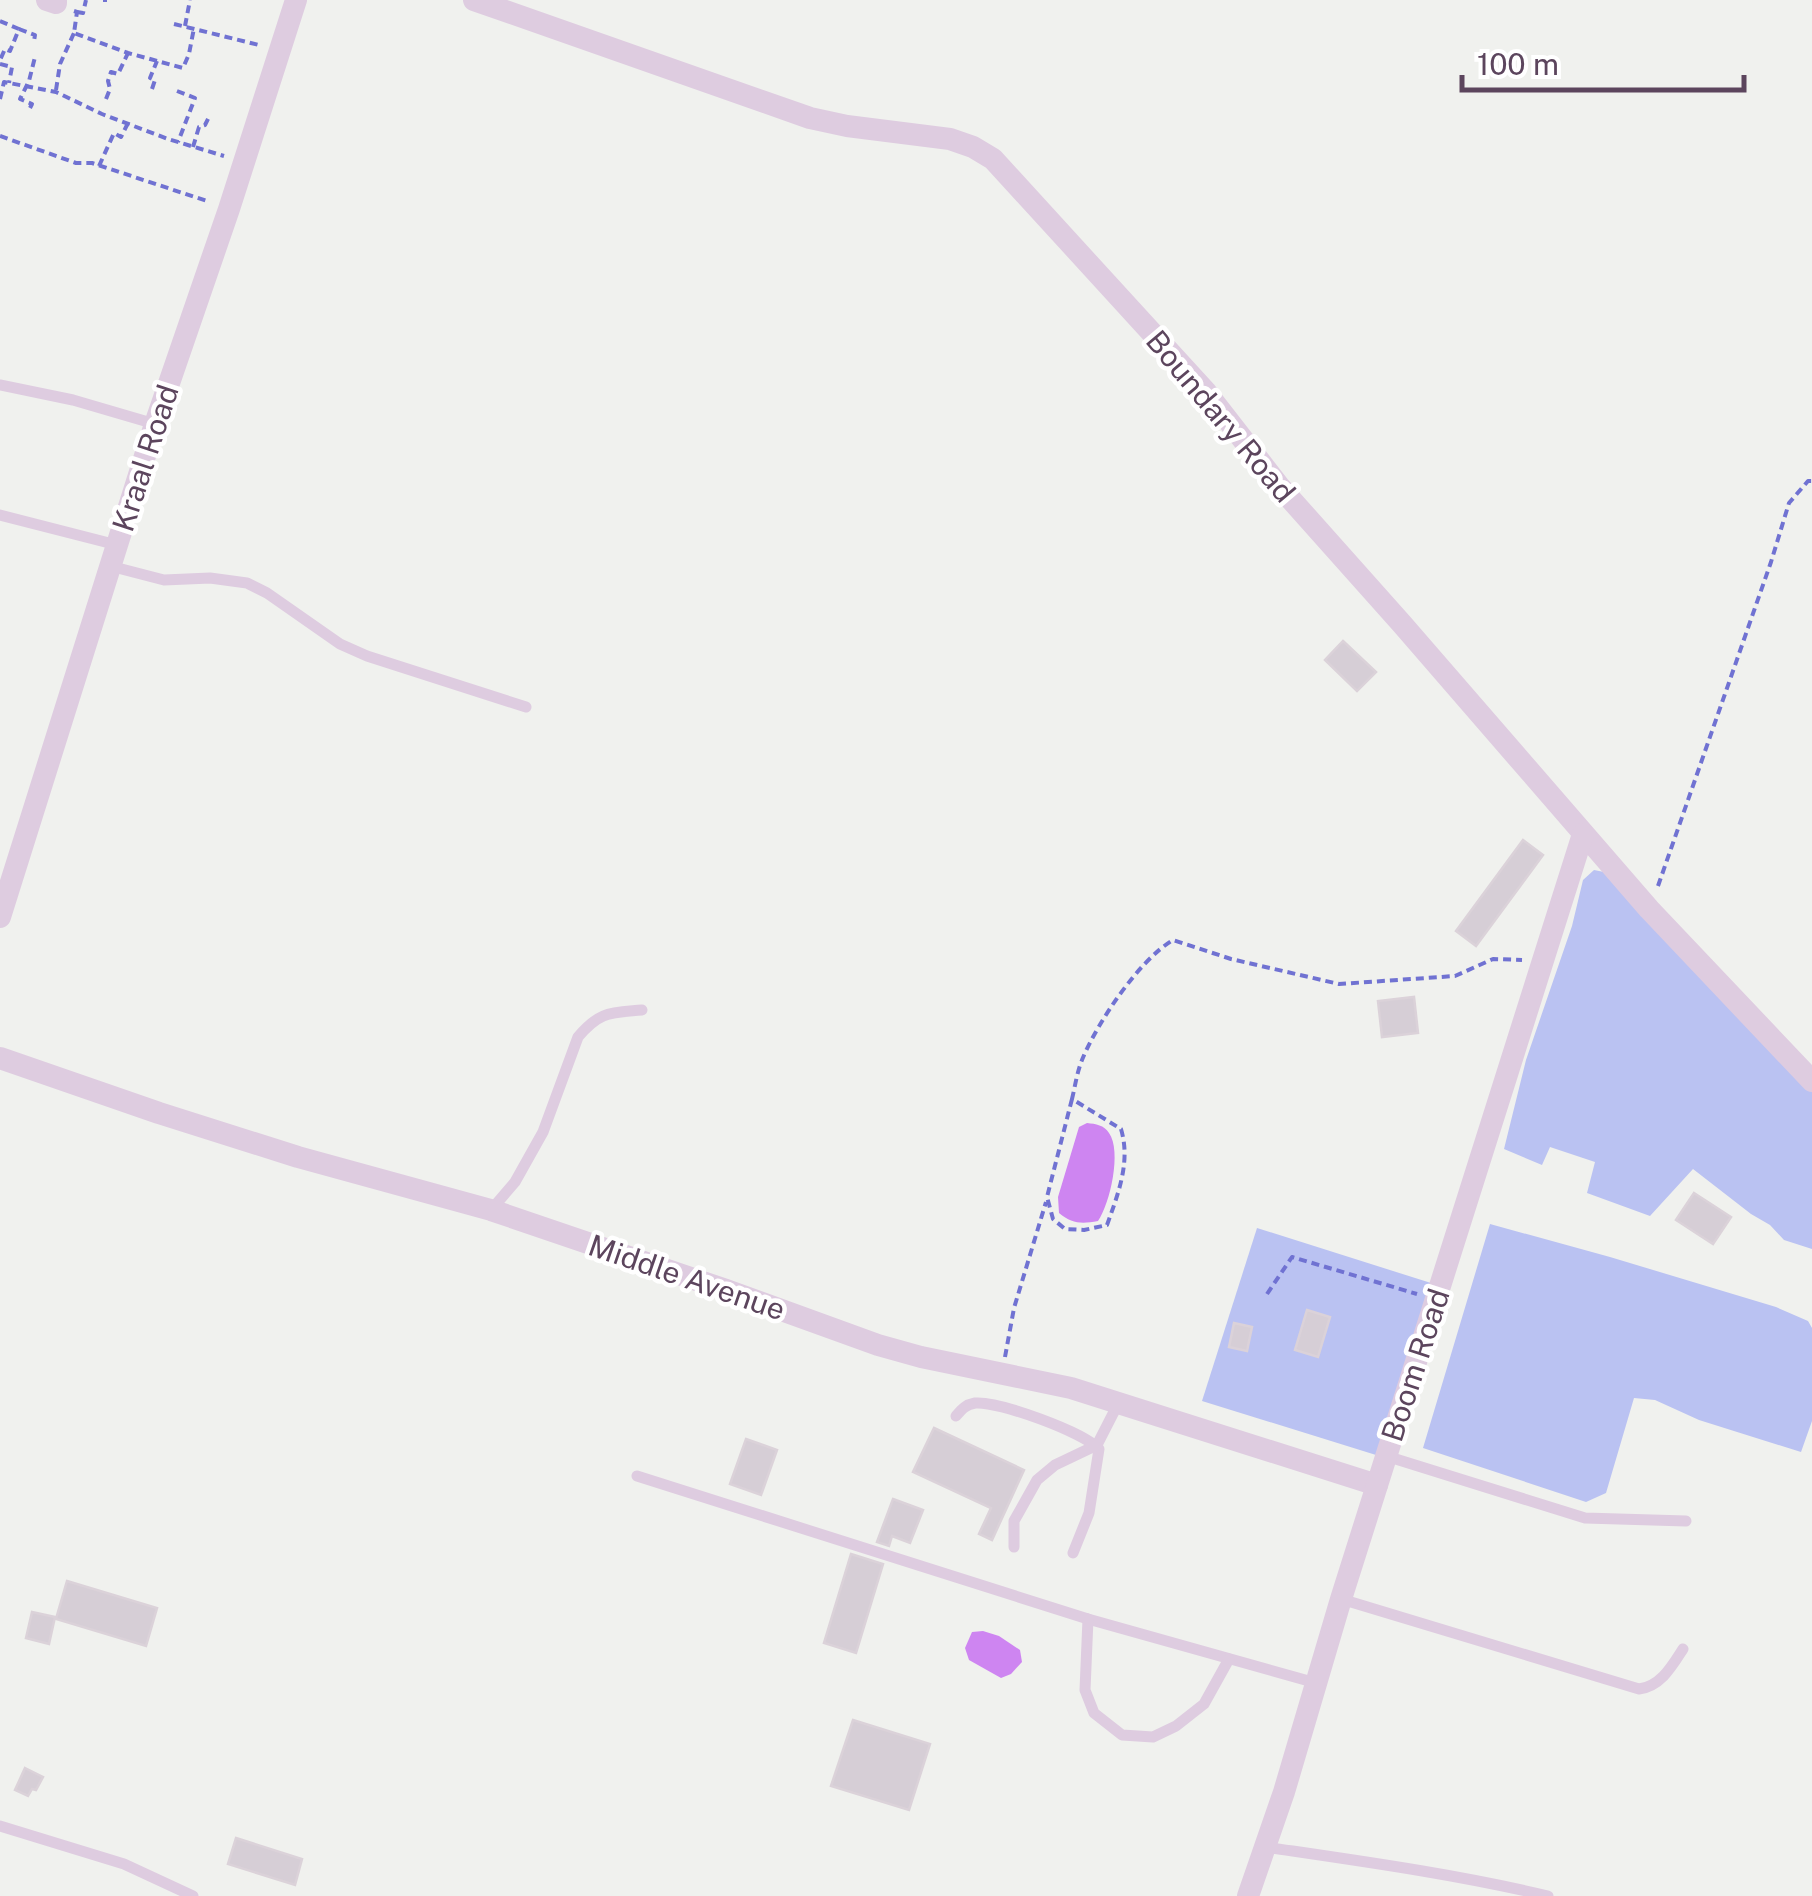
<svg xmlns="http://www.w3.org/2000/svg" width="1812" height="1896" font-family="'Public Sans',sans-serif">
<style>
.green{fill:#bac2f2}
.water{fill:#ce85f1}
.building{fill:#d6ced6;stroke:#dbd2d9;stroke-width:2.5}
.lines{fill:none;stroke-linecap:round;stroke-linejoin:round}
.path{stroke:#7072d2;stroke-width:4;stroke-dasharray:8 5;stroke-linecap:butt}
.service{stroke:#decce0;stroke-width:11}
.minor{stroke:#decce0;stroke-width:22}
.labels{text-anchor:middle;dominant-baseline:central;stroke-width:9;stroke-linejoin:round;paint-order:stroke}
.street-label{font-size:30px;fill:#5c455d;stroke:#fff}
</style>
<rect width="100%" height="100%" fill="#f0f1ee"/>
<g class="green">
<polygon points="1594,870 1604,872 1812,1088 1812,1249 1784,1240 1770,1225 1751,1214 1693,1169 1650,1216 1587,1193 1595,1162 1550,1147 1542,1165 1504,1149 1526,1060 1572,926 1583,880"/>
<polygon points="1490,1224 1610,1257 1776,1307 1808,1321 1812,1328 1812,1421 1801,1452 1699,1420 1655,1400 1634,1398 1606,1493 1586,1502 1423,1448"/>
<polygon points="1257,1228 1431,1283 1376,1455 1202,1401"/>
</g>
<g class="water">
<path d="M1087 1123C1096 1124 1104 1125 1109 1133 1122 1151 1110 1204 1098 1221 1082 1224 1072 1224 1059 1213L1058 1197 1079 1127Z"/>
<polygon points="983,1631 999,1636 1020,1650 1022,1662 1011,1674 1001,1678 969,1660 965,1648 972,1632"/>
</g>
<g class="building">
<polygon points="1343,641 1376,672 1357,691 1325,660"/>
<polygon points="1523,840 1543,855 1476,946 1456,931"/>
<polygon points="1414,997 1418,1033 1382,1037 1378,1001"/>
<polygon points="1694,1193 1731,1217 1713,1244 1676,1220"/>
<polygon points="1307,1310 1330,1317 1318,1357 1295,1350"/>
<polygon points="1234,1323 1252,1327 1247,1351 1229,1347"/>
<polygon points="934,1428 1024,1470 992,1540 979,1534 991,1508 913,1472"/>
<polygon points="746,1439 777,1450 761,1495 730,1484"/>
<polygon points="893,1499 923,1510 910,1543 892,1536 889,1546 877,1542"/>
<polygon points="851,1554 883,1564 856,1653 824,1643"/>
<polygon points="67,1581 157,1608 146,1646 56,1619"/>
<polygon points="32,1612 55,1617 49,1644 26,1638"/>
<polygon points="853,1720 930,1744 909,1810 831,1786"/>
<polygon points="25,1768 43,1777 36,1790 32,1789 28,1796 15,1790"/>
<polygon points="236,1838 302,1859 295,1885 228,1864"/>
</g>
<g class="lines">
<g class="path">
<polyline points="103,0 107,0"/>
<polyline points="74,11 77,12 74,33 128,53 183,68 189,54 194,28"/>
<polyline points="77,12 83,13 86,0"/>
<polyline points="0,21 19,29 10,51 5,49 0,60"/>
<polyline points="174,24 259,45"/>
<polyline points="185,26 190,0"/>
<polyline points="19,29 35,35 34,41"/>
<polyline points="0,64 12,67 9,83"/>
<polyline points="152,89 155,80 150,78 157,61"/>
<polyline points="56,90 60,64 74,33"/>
<polyline points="177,91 195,98 178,142"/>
<polyline points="0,99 4,82 56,92 102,114 168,139 224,156"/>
<polyline points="106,99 110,89 108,81 111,72 118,74 128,53"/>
<polyline points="30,108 32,104 20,99 29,81 35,57"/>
<polyline points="0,136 76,163 92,163 210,202"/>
<polyline points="193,147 199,127 205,125 209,117"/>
<polyline points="99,166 114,133 121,137 128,123"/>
<polyline points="1658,886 1771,562 1789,503 1808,481 1812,481"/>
<path d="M1072 1099 1047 1197 1053 1219 1065 1229 1084 1230 1107 1225C1118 1194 1131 1162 1121 1129L1072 1099C1075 1087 1077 1072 1082 1060 1097 1023 1139 960 1173 940L1231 959 1339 984 1455 976 1493 959 1522 960"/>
<polyline points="1267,1294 1292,1257 1417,1294"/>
<polyline points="1005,1357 1014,1308 1046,1202"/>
</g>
<g class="service">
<polyline points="0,385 73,400 155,424"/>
<polyline points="0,515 117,545"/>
<polyline points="110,566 164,580 210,578 247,583 267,593 340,644 367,656 526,707"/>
<path d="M491 1210 515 1182 543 1132 578 1037C600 1011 610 1013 642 1010"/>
<path d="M956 1416C962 1409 965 1405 975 1403 999 1401 1083 1432 1099 1449L1089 1513 1073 1553"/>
<polyline points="1386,1456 1585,1518 1686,1521"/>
<polyline points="637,1476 1088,1619 1316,1683"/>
<polyline points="1014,1547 1014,1521 1037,1480 1055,1465 1097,1445 1119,1402"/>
<path d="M1341 1599 1639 1689C1661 1686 1672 1666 1683 1649"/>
<polyline points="1088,1619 1085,1690 1094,1713 1122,1735 1153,1737 1176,1726 1204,1704 1229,1659"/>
<polyline points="0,1826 124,1864 193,1896"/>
<path d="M1265 1847C1360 1861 1455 1874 1548 1896"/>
</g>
<g class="minor">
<polyline points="47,0 56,3 56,0"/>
<polyline points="474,0 810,118 847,126 950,139 973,147 993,159 1206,392 1279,486 1402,624 1649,909 1812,1081"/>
<polyline points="0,917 155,424 229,209 296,0"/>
<polyline points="0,1058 159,1113 298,1157 491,1210 726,1290 878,1345 921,1357 1071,1388 1377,1485"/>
<polyline points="1248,1896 1284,1792 1341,1599 1583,834"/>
</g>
</g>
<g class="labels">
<g class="street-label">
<text transform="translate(1221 416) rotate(50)">Boundary Road</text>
<text transform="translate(145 458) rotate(-72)">Kraal Road</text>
<text transform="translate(687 1277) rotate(19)">Middle Avenue</text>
<text transform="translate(1415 1365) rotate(-72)">Boom Road</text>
</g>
</g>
<path d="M1462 75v15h282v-15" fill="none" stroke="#5c455d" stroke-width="5"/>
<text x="1477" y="75" font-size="30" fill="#5c455d" stroke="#ffffff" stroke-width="8" paint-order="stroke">100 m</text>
</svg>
